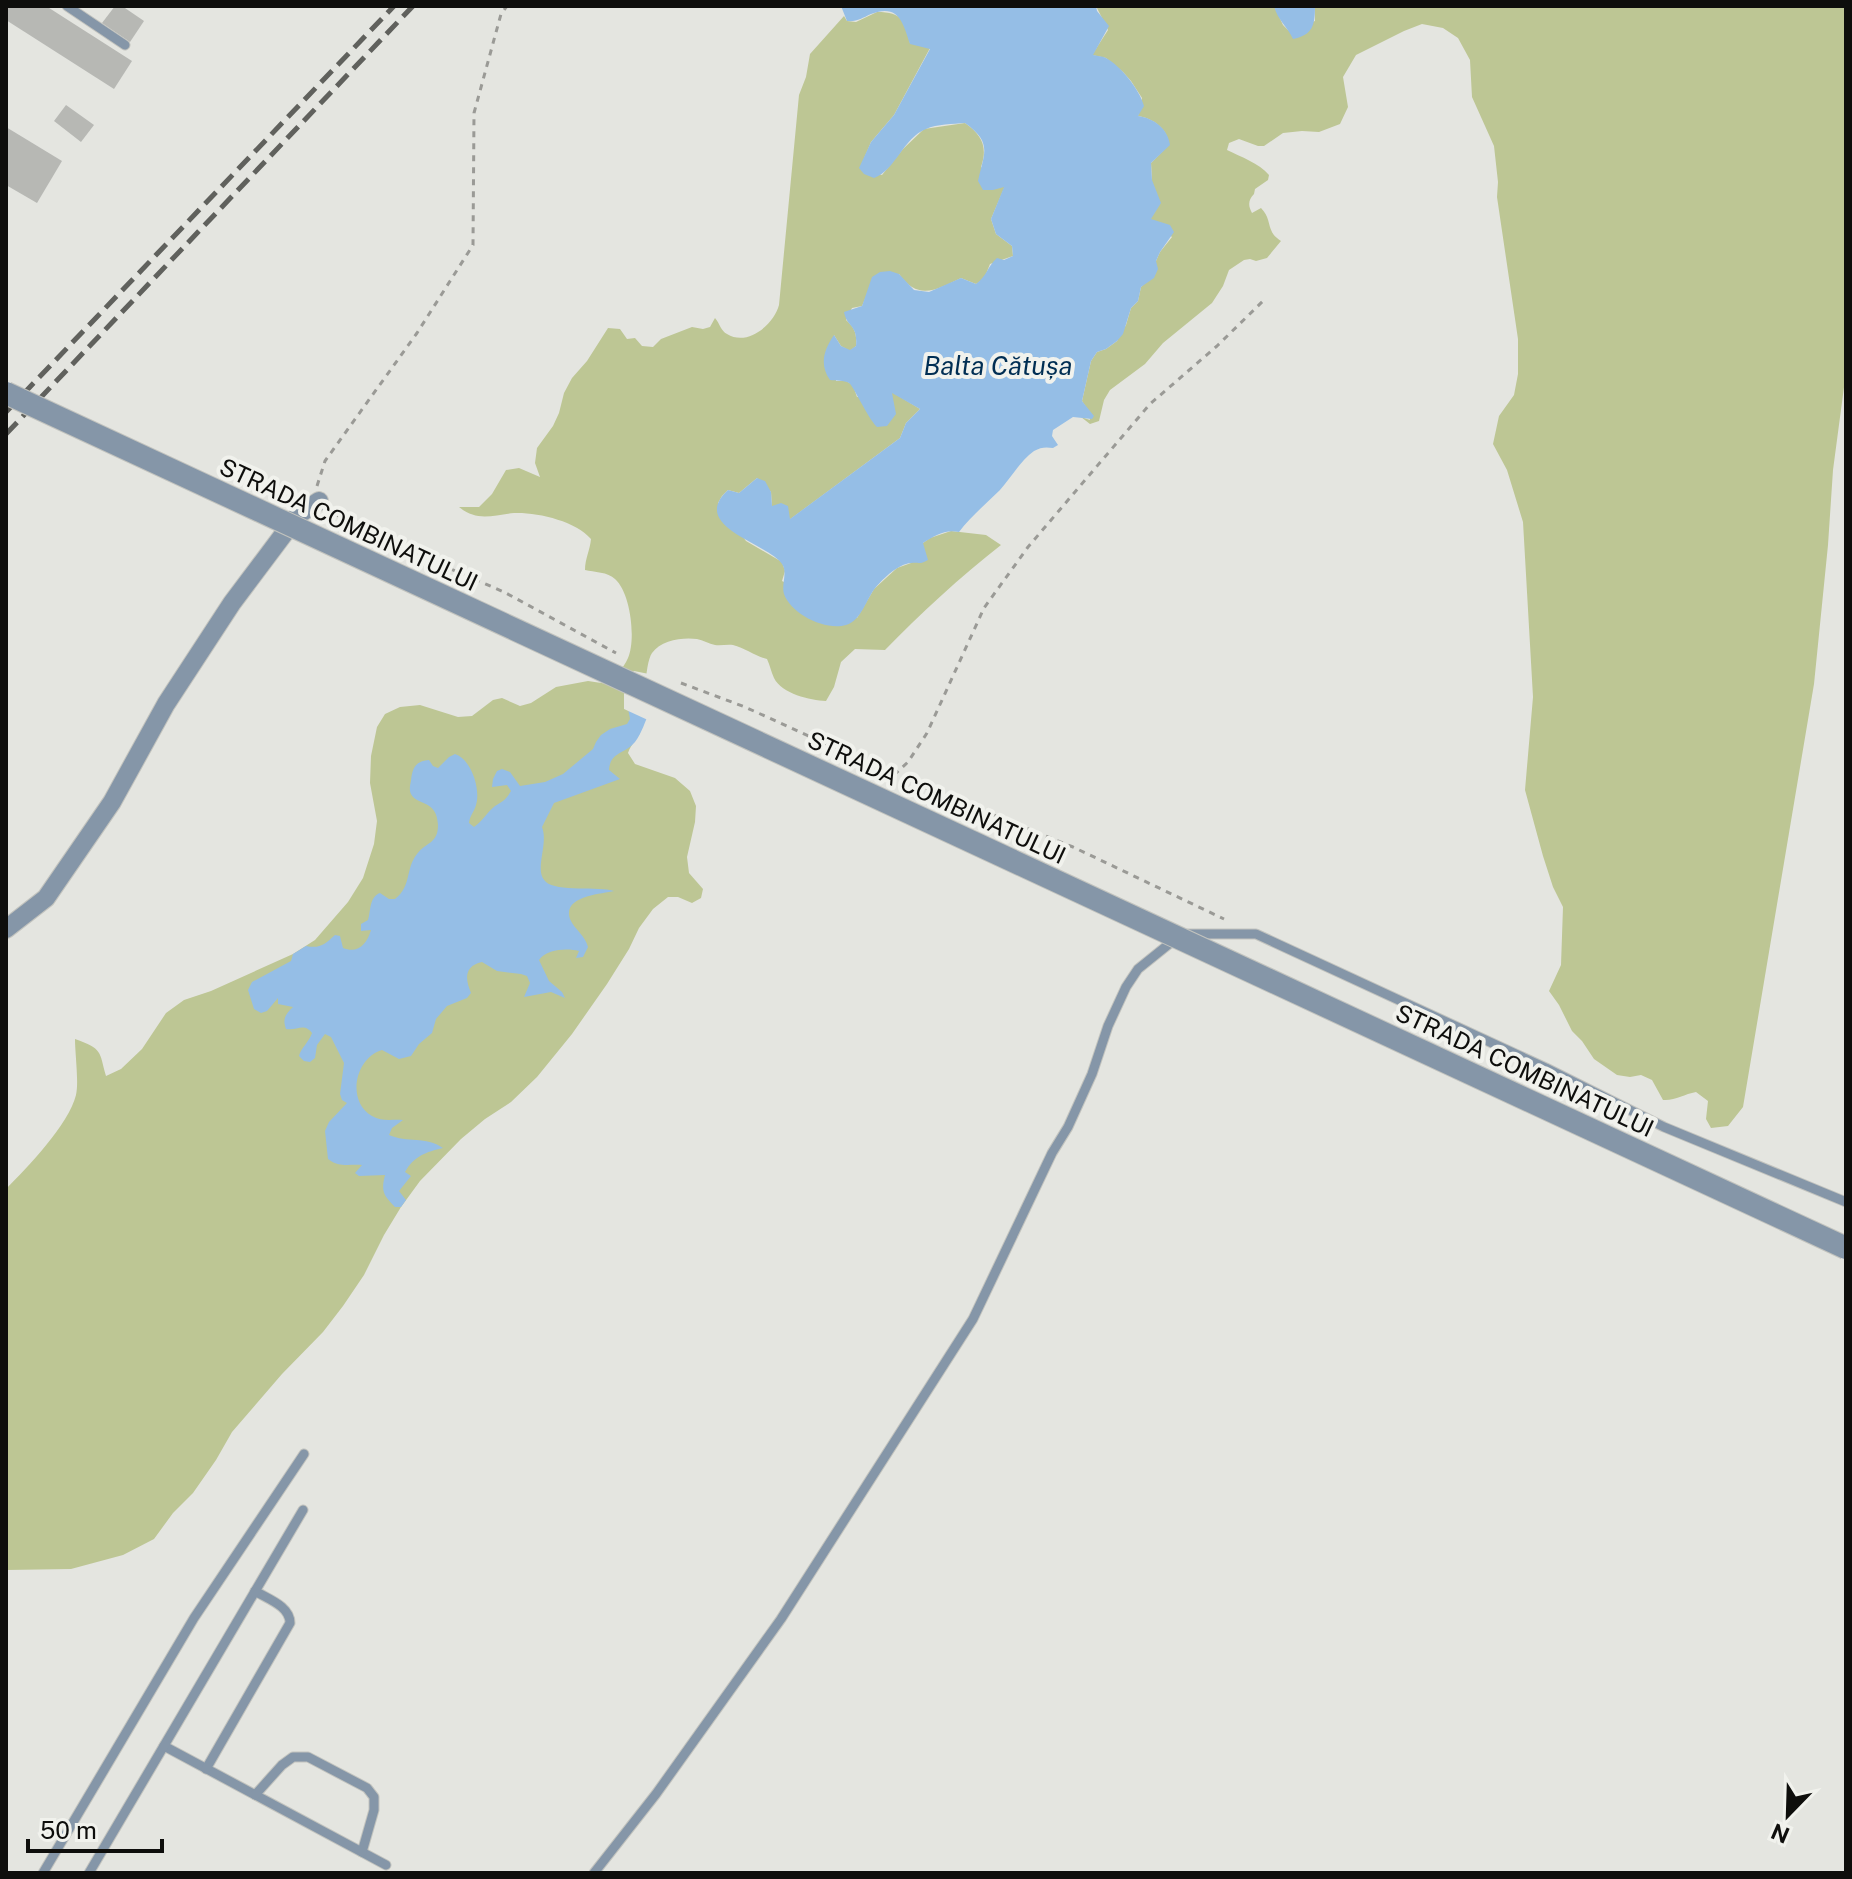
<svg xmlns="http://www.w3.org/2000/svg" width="1852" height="1879" font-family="'Public Sans',sans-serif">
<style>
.green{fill:#bdc694}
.water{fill:#95bee6}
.pier{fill:#e4e5e0}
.building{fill:#b7b8b4}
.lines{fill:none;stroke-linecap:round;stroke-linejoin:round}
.service-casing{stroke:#c2c3be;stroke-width:11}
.minor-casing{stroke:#c2c3be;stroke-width:20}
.path{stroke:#9a9a96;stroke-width:3;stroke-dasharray:6 6;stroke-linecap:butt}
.service{stroke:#8596a8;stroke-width:9}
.minor{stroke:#8596a8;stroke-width:18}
.rail{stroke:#60615d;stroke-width:5;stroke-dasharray:16 8;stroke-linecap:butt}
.tertiary-bridge-casing{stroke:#c2c3be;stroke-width:24;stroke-linecap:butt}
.tertiary-bridge{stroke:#8596a8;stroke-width:22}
.labels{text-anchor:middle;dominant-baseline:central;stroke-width:8;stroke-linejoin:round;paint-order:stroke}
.street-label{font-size:24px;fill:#0e0e0c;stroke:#f1f2ed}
.water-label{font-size:26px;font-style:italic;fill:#002e53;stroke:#f1f2ed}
</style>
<rect width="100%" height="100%" fill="#e4e5e0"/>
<g class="green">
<path d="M1096 6H1274L1283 25 1289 31 1315 21V6H1846V372L1833 470 1828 545 1814 684 1743 1107 1728 1126 1711 1128 1706 1119 1708 1101 1696 1092C1684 1094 1675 1101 1663 1100L1652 1080 1641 1075 1630 1077 1617 1075 1594 1059 1582 1041 1572 1031 1559 1005 1549 991 1561 965 1563 907 1553 887 1543 856 1525 790 1533 697 1523 522 1507 470 1493 444 1499 416 1514 395 1518 374V339L1497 197 1498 182 1494 146 1472 97 1470 60 1458 38 1443 28 1422 24 1404 31 1356 55 1343 77 1348 107 1340 124 1319 132 1302 131 1283 133 1264 146H1258L1239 139 1229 143 1227 150C1241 157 1259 163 1269 175L1268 180 1255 189 1254 194C1248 200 1248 206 1252 213L1261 208C1273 220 1265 231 1281 241L1267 258 1256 261 1250 259 1244 260 1229 270 1223 286 1212 303 1163 343 1145 364 1110 390 1104 400 1099 421 1090 424 1081 417 1090 420 1088 410 1082 401 1091 361 1097 352 1106 349 1117 341 1126 325 1131 308 1138 301 1141 287 1147 281 1160 252 1172 237 1151 220 1152 180 1151 163 1169 145C1168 129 1153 118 1138 116L1142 98 1131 81 1123 72 1106 58 1092 55 1108 30Z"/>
<path d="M877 12C903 12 904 21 910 43L930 48 894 115 871 142 860 168 882 175 903 149 924 129 965 123C982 135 988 147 981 167L1005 186 991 219 996 234 1012 246 1013 256 990 264 984 279 976 284 961 278C936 290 918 301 899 274L871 285 862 306 852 308 846 320C855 328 857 334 856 346L850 351 841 346 834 335 836 381H846L853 385 857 397 892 392 920 409 906 423 900 438 789 520 772 507 771 492 757 478 739 493 728 490 722 496 718 503 746 541 782 562 785 571 782 581 857 618 874 589 897 568 911 563 923 543 930 538 951 531 986 535 1001 545C960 577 921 613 885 650L855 649 841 662 834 687 826 701C810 700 782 694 774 678 771 672 770 665 767 659 755 656 745 648 733 645 727 644 721 646 715 645 709 644 703 640 697 639 683 637 661 640 652 653 644 665 645 710 642 727 640 737 631 743 628 753L635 764 675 778 690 791 696 806 695 822 687 857 689 873 703 889 701 898 692 903 678 897H668L653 909 639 928 629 949 607 984 572 1034 537 1077 511 1102 485 1119 461 1139 420 1181 401 1207 384 1235 364 1275 343 1306 323 1332 282 1374 232 1432 216 1460 193 1493 173 1513 154 1539 123 1555 71 1569 6 1570V1189C27 1168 69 1124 76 1095 79 1082 75 1054 75 1039 103 1049 99 1051 106 1076L121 1069 142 1049 166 1013 184 1000 211 991 293 954 315 940 348 902 363 878 374 844 377 821 370 783 371 756 377 727 385 714 400 707 420 705 458 717 472 716 493 700 502 698 520 706 531 703 556 687 588 681 608 684C616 676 623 669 628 658 636 640 631 593 615 579 608 572 594 572 585 570 585 559 590 550 591 539 576 521 537 512 514 513 493 515 477 522 459 507H479L492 494 506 470 519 468 540 477 535 463 537 448 553 426 559 413 564 393 572 378 587 361 608 328 620 329 627 339 635 338 642 346 653 347 661 339 692 327 703 329 710 327 715 318C720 324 721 331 727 334 748 347 774 324 779 305L799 95 806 77 810 54 844 16 847 21 856 22Z"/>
</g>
<g class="water">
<path d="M841 6H1096L1097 11 1109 26 1093 55C1097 56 1102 56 1106 58 1121 66 1140 90 1144 106L1138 116C1154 118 1168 129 1170 145L1151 163 1152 180 1161 203 1151 219 1170 225 1174 232 1160 252 1156 261 1158 269 1154 278 1141 287 1138 301 1131 308 1123 334 1117 341 1106 349 1097 352 1091 361 1082 401 1094 416 1092 419 1073 417 1053 430 1052 436 1058 445 1053 448C1046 447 1041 447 1034 451 1020 461 1011 478 1000 490 986 504 971 516 959 532 945 529 934 536 923 543L928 560C919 565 920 562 911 563 898 564 884 578 876 587 866 599 862 620 846 625 825 631 791 614 784 594 781 584 788 573 782 564 768 543 688 527 728 490L739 493 757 478 765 481 771 492 772 506 781 503 788 506 790 519 900 438 906 423 920 409 892 393 896 414 887 426 877 427C867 417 853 385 849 383 844 380 836 381 830 380 819 364 824 350 834 335L841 346 850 350 856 346C858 324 847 328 844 312L862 306 872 277 880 272 890 271 899 274 914 290 929 292 961 278 976 284C987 276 987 267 997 258L1004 260 1013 256 1012 246 996 234 991 219 1004 187 993 190H983L978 181C984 153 993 143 965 123 953 124 937 124 926 129 903 138 896 170 874 178L864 174 859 168 871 142 894 115 930 49 910 44C903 23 899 3 871 14 862 18 857 22 847 21Z"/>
<path d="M1274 6H1315C1315 25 1313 35 1293 39 1287 26 1278 21 1274 6Z"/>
<path d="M627 703 650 711C645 721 642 733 635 742 625 754 610 752 609 770L620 779 554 803 542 827C549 845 533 871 546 882 557 892 598 886 614 891 601 894 562 896 570 919 574 929 585 935 588 947L583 957 576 958 579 951C567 948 547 949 539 960L549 981 562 992 565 998 551 992 524 997 530 983 527 976 521 974 497 971 482 962C464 966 465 979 471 993L467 998 447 1006 436 1019 432 1033 419 1044 411 1056 399 1059 382 1050C355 1058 346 1101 372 1116 382 1122 392 1119 403 1120L392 1128 389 1135C407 1143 426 1136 443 1148 426 1152 414 1156 405 1172L411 1176 399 1191 406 1200 401 1207H395C383 1195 381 1191 385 1175L359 1176 355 1173 362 1165C349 1164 340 1168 328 1159L325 1131 329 1122 347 1103 342 1100 340 1094 344 1063 331 1037 325 1034 317 1045 315 1058 310 1062 304 1061 299 1056C301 1048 309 1042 312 1033 304 1022 297 1031 286 1029 282 1018 286 1014 293 1007L278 1004V998L267 1011 261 1013 254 1009 248 990 252 982 291 961 293 954 306 946C320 949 325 944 335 935L340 936 343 948C358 954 367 944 371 930L361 931V924L368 920C371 911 369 897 380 893L389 899H395C412 886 405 869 417 854 426 842 438 844 438 825 437 799 417 806 411 794 409 790 410 785 411 781 412 769 415 761 429 760L433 766 438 768 449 757 455 754C471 759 481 789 476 805 474 812 470 815 469 823L474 827C483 821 487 812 495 806 503 801 506 800 511 791L507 785 492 787 493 779 497 771 502 769 510 772 520 786 545 782 563 774 593 749 596 742 601 735 610 729 627 724 630 719Z"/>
</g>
<polygon class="pier" points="634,671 649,674 656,684 657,701 650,721 624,709 624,689 627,675"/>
<g class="building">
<polygon points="6,6 46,6 132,61 114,89 6,20"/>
<polygon points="115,6 122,6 144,21 130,42 102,23"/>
<polygon points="66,105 94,125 81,142 54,121"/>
<polygon points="6,127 62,161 37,203 6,185"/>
</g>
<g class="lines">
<g class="service-casing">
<g id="service">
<polyline points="67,6 125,45"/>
<polyline points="1188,934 1256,934 1546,1068 1664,1127 1846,1202"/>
<polyline points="164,1746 386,1865"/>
<path d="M206 1769 290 1623C290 1606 268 1599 255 1591"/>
<polyline points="255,1795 282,1765 293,1757 308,1757 367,1788 374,1797 374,1810 362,1852"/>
<polyline points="43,1873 194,1618 304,1454"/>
<polyline points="89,1873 303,1510"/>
<polyline points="594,1873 656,1794 781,1619 973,1319 1052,1153 1068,1127 1092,1074 1108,1026 1126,987 1138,969 1174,940"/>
</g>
</g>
<g class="minor-casing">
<polyline id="minor" points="6,929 46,898 112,802 166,704 232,603 298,515 319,501"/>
</g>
<g class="path">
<polyline points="317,486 325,461 417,333 473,245 474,113 501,14 507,6"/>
<polyline points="333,513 384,540 504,592 616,653"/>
<polyline points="681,683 745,707 894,775 1073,847 1224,919"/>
<polyline points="894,775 908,762 927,733 984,608 1028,547 1150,404 1217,346 1263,301"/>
</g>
<use href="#service" class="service"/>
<use href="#minor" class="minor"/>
<g class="rail">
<polyline points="6,412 394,6"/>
<polyline points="6,434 413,6"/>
</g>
<g class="tertiary-bridge-casing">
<polyline id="tertiary-bridge" points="6,393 1846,1248"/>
</g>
<use href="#tertiary-bridge" class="tertiary-bridge"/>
</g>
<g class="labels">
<g class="street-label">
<text transform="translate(349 524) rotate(25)">STRADA COMBINATULUI</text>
<text transform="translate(937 797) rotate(25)">STRADA COMBINATULUI</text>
<text transform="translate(1525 1070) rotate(25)">STRADA COMBINATULUI</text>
</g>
<g class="water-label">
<text x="998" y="365">Balta Cătușa</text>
</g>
</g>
<rect width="1852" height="1879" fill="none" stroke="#0e0e0c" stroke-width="16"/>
<g transform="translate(1788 1815) rotate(203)" stroke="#f1f2ed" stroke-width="6" paint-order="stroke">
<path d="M0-6L14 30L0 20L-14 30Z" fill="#0e0e0c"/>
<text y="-12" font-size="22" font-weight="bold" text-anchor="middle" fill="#0e0e0c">N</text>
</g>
<path d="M28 1839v12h134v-12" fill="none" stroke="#0e0e0c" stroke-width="4"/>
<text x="40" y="1839" font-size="24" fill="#0e0e0c" stroke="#f1f2ed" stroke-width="6" paint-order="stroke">50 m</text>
</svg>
